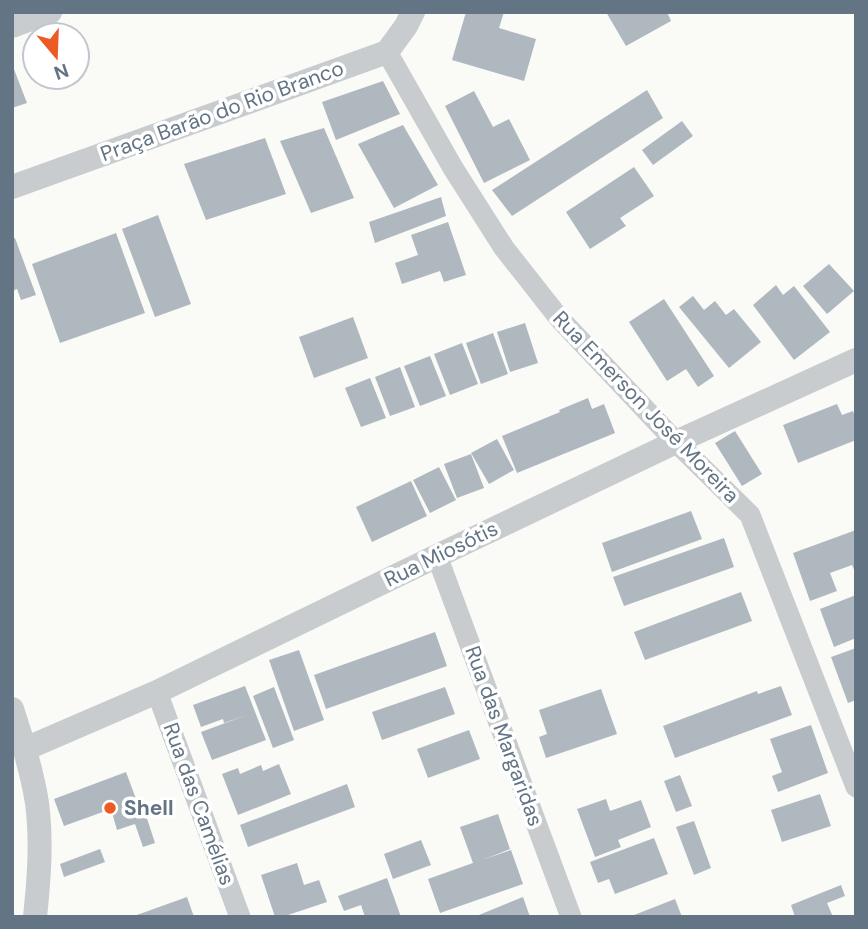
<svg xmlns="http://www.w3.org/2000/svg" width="868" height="929" font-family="'DM Sans',sans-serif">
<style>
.building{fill:#b0b8bf}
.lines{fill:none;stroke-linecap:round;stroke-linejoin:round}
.minor{stroke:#c8cccf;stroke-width:21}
.tertiary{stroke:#c8cccf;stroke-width:24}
.poi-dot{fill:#ee5a23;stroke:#fff;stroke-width:2.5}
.labels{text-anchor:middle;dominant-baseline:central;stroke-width:7;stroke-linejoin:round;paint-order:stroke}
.street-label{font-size:21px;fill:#637484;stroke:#fff}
.poi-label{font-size:21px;font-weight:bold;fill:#637484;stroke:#fff;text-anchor:start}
</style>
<rect width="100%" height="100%" fill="#fafaf7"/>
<g class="building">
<polygon points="466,12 504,12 499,28 536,39 524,81 452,60"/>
<polygon points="606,12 667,12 671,21 626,46"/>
<polygon points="12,64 27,103 12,108"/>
<polygon points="383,81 400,114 336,140 322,102"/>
<polygon points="647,90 663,118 512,216 492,190"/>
<polygon points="474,91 493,127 509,119 530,160 484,183 445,106"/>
<polygon points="682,121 693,136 653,165 642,150"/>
<polygon points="403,125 438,185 394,208 358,144"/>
<polygon points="324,128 354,198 311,213 280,141"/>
<polygon points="265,138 286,194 206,220 184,164"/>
<polygon points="634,167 654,196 620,218 626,226 590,249 566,212"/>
<polygon points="441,197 446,216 375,243 369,222"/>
<polygon points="158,215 191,304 155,317 122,229"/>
<polygon points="448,222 466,275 444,282 440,271 402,284 395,263 418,255 411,235"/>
<polygon points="116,233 145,313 60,343 32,264"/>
<polygon points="15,238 36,295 21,300 17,289 12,291 12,239"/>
<polygon points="829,264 854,291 827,314 803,286"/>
<polygon points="776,285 783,295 794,286 830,332 794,360 753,305"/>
<polygon points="693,296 704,310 715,301 726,315 734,309 761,342 729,368 679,307"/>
<polygon points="664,299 714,376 698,387 686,369 667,381 629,322"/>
<polygon points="353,317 368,358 314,378 299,337"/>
<polygon points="525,323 538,363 510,372 497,332"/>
<polygon points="493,333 508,374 481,384 466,343"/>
<polygon points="462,343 478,384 450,395 434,354"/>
<polygon points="430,356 446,396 420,406 404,366"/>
<polygon points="400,367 415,407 390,416 375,377"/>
<polygon points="370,378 386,418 361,427 345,388"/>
<polygon points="588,398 592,409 604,404 615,433 517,473 502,436 560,412 559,410"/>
<polygon points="837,404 842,415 853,411 856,419 856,440 798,463 783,425"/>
<polygon points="735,431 762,474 742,486 715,443"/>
<polygon points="497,439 514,470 489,484 471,453"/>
<polygon points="471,454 484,488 457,498 444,464"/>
<polygon points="439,467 456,500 430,513 413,480"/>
<polygon points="411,481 427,516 372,542 356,507"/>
<polygon points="691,511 702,539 612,572 602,543"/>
<polygon points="856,530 856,574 852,565 830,573 837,591 810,601 793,553"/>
<polygon points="724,538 734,567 624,606 613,577"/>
<polygon points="741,592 752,621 645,660 634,632"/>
<polygon points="856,595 856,638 834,647 820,609"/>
<polygon points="435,632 447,666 326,709 314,675"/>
<polygon points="856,648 856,700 848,703 831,657"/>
<polygon points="299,650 324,720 294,731 269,660"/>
<polygon points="245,686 266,740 212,760 201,732 247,715 224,723 223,719 201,727 193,705"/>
<polygon points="781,686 792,715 675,758 663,726 757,691 758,694"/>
<polygon points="274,687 294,740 273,748 253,696"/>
<polygon points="445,687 455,714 382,740 372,712"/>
<polygon points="601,689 617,734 546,758 539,737 547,734 539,710"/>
<polygon points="811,725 828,773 778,792 772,776 782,772 770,739"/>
<polygon points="469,730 480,759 428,778 417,749"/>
<polygon points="279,764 291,794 238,815 222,774 238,768 240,774 261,765 263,771"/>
<polygon points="126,772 136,799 140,797 155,843 143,847 135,824 117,830 111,809 64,826 54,799"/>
<polygon points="680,775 692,806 676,812 664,781"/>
<polygon points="347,784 355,807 248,847 240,825"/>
<polygon points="820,794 831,826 782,842 771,810"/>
<polygon points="606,799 610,811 641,800 651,827 618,840 621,847 595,857 577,809"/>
<polygon points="498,814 510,849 485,859 511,850 523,884 440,913 428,879 473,863 460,827"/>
<polygon points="694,821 711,868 694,875 676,827"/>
<polygon points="654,838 668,874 615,894 609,879 598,883 590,862"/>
<polygon points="421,840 431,865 393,879 384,854"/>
<polygon points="100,849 105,862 64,877 60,864"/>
<polygon points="297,863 304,885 319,880 327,902 282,917 275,917 261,875"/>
<polygon points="387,878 401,917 365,917 361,905 344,911 338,896"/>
<polygon points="841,885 845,896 827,903 833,917 795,917 791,905"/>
<polygon points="187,897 194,917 134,917 134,916"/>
<polygon points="523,897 530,917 474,917"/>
<polygon points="675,899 682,917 629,917"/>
</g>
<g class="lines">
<g class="minor">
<polyline points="387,52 453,168 504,248 559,318 676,442 750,515 856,787"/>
<polyline points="437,556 571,917"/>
<polyline points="157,692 240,917"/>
</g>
<g class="tertiary">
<polyline points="12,26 50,12"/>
<polyline points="12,187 387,52 406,26 413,12"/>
<path d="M12 709C22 740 32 771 37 803 42 841 39 879 35 917"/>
<polyline points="25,749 157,692 437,556 676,442 856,360"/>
</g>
</g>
<circle class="poi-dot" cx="110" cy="808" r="7"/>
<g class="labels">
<g class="street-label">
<text transform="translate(222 111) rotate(-20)">Praça Barão do Rio Branco</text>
<text transform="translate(646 407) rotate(46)">Rua Emerson José Moreira</text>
<text transform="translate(441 554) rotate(-26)">Rua Miosótis</text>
<text transform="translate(504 736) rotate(70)">Rua das Margaridas</text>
<text transform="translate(199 804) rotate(70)">Rua das Camélias</text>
</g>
<g class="poi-label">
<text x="124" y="808">Shell</text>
</g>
</g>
<rect width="868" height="929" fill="none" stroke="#637484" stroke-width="28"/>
<g transform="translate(56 56) rotate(161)"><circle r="33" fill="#ffffff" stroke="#c1c7ce" stroke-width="2"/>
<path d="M0-5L12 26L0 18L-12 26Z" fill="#ee5a23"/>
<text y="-10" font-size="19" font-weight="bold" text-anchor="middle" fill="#637484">N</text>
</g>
</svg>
